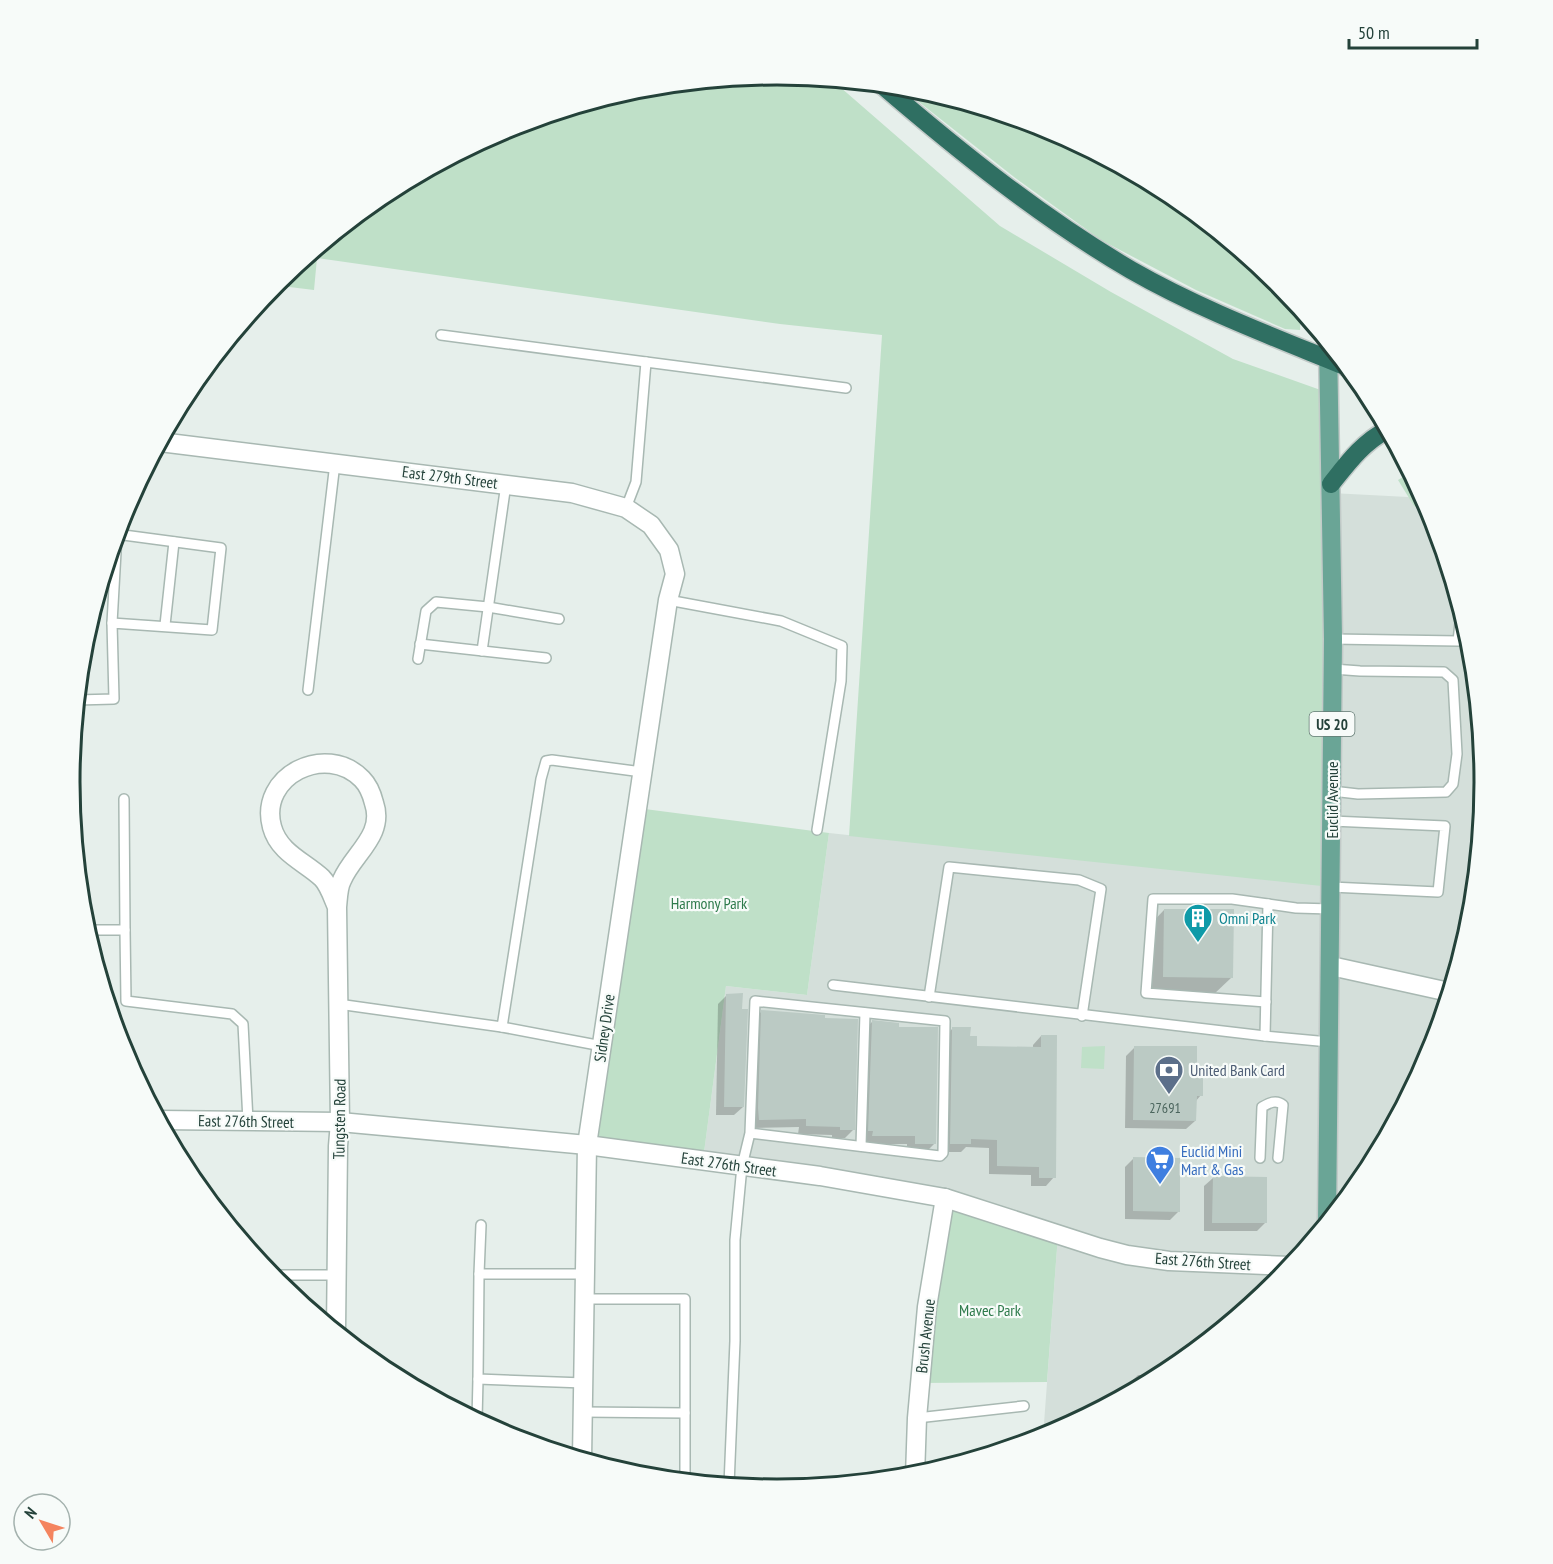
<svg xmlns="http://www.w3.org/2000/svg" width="1553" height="1564" font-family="'PT Sans Narrow',sans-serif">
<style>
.built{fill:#d4dfda}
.green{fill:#bfe0c8}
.shadow{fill:#0003}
.building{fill:#bbcac4}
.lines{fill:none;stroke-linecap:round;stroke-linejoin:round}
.lane-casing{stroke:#a8b8b2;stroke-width:12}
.street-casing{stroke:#a8b8b2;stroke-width:21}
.primary-casing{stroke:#c2cac8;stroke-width:21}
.highway-casing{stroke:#c2cac8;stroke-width:21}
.lane{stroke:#fff;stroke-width:9}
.street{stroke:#fff;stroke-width:18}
.primary{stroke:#6aa596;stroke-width:18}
.highway{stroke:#2f6f62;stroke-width:18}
.labels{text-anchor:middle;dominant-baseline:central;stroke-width:4.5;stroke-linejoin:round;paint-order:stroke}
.number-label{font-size:14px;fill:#4a645c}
.shield{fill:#f7fbf9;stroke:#637a73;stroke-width:1.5}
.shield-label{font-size:15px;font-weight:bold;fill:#24423a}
.street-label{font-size:16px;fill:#24423a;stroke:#f7fbf9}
.park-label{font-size:16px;fill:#2d7a4b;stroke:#f7fbf9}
.culture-label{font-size:16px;fill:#0d838f;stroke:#f7fbf9;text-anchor:start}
.service-label{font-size:16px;fill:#4e5e75;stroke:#f7fbf9;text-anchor:start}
.shop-label{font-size:16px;fill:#366cbe;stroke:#f7fbf9;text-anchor:start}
.rim{fill:none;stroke:#24423a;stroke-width:3}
</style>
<rect width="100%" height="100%" fill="#e6efeb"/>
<polygon class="built" points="1331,493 1408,497 1426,504 1430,512 1470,644 1480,744 1477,849 1470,920 1430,1053 1365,1175 1277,1283 1169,1370 1043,1437 1058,1235 945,1198 703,1160 726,986 807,995 829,833 1331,886"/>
<g class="green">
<polygon points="777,75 832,80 1000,226 1111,292 1233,359 1329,393 1331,887 849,836 882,335 780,324 317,258 314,290 273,285 384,194 506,128 639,88"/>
<polygon points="900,87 915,88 1048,128 1170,194 1277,282 1301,311 1300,330 1285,329 1196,290 1101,240 1014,177"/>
<polygon points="1410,473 1430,511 1414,506 1398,480"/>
<polygon points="637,808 829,833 807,995 726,986 703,1160 587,1145"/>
<polygon points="1105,1046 1104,1069 1081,1068 1082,1047"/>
<polygon points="945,1198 1058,1235 1047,1382 920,1383"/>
</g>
<g class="shadow">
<polygon points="1164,910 1231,978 1213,995 1146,994 1147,928"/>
<polygon points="727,995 743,1107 734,1115 716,1115 718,1004"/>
<polygon points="762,1011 853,1130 845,1138 832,1138 832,1135 798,1134 799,1127 751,1128 753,1020"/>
<polygon points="872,1022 935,1143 926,1152 907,1152 907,1144 864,1144 864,1030"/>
<polygon points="952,1029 969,1038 975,1047 1033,1048 1033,1045 1041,1036 1054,1177 1046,1186 1031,1186 1031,1175 989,1174 989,1148 966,1147 961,1152 942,1152 944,1038"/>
<polygon points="1135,1047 1195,1067 1201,1095 1195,1102 1195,1121 1186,1129 1125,1128 1126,1056"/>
<polygon points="1134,1158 1179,1211 1170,1220 1125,1219 1125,1167"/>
<polygon points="1213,1178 1265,1223 1257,1231 1204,1231 1204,1186"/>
<polygon points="1138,1375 1161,1375 1126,1393 1126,1387"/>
</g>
<g class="building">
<polygon points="1164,909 1234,909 1233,978 1163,977"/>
<polygon points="743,993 742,1009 748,1009 744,1107 724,1107 726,994"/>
<polygon points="761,1010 825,1015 825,1018 858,1019 855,1130 840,1130 840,1127 806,1126 806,1119 759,1120 758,1108"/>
<polygon points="872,1020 899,1023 899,1027 938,1027 936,1144 915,1144 915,1136 872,1136 873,1131 868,1131"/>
<polygon points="952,1027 971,1027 970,1036 977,1036 977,1046 1041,1047 1041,1035 1057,1035 1056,1178 1039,1178 1039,1167 997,1166 997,1140 971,1139 971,1144 950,1144"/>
<polygon points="1134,1046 1197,1046 1197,1066 1203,1066 1203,1096 1197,1096 1196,1121 1133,1120"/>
<polygon points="1133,1157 1180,1158 1180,1212 1133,1211"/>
<polygon points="1213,1176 1267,1177 1267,1223 1212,1223"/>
</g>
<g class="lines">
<g class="lane-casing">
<g id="lane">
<polyline points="441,335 646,362"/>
<polyline points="626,508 636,482 646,362 846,388"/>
<polyline points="668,600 781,621 842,646 841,681 817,830"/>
<polyline points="112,623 117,534"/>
<polyline points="165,625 174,542"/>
<polyline points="1333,639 1458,641 1461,614"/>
<polyline points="420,644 546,658"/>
<polyline points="482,651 506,484"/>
<polyline points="418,659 426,611 436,602 488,607 559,619"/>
<polyline points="308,690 335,463"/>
<polyline points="77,700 114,699 112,623 212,630 221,548 116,534"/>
<polyline points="1332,791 1358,794 1446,792 1453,784 1457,754 1453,680 1444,672 1360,671 1333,669"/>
<polyline points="124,799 125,930"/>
<polyline points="1331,887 1438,892 1445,826 1332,821"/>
<polyline points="86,930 125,930 126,1001 232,1014 243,1024 248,1121"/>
<polyline points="833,985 1265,1036"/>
<polyline points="929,997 949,867 1079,880 1101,889 1082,1016"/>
<polyline points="1266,1002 1146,993 1153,899 1232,899 1268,904"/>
<polyline points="338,1004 502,1027 541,779 546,761 552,760 642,772"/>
<polyline points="502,1027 602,1046"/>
<polyline points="1329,1042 1265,1036 1268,904 1296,908 1331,909"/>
<polyline points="861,1146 865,1013"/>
<path d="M1260 1158 1262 1107C1269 1103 1276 1099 1283 1105L1278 1158"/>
<polyline points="481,1225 479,1274 585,1274"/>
<polyline points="479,1274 478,1379 584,1383"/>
<polyline points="270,1275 337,1275"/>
<polyline points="585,1299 685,1299 685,1481"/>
<polyline points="583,1412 685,1413"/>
<polyline points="917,1418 1024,1406"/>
<polyline points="477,1420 478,1379"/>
<polyline points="729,1485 735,1341 735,1240 742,1166 750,1133 755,1001 945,1021 943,1153 940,1156 750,1133"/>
</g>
</g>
<g class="street-casing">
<g id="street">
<polyline points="160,442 572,493 626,508 651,525 669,550 675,574 668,600 587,1145 582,1459"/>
<polyline points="1331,966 1449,992"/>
<polyline points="159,1120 340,1122 587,1145 820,1176 945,1198 1100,1248 1127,1255 1169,1261 1290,1266"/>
<path d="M336 1331 338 1146 340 1122 337 907C338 898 338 887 342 880 353 854 385 835 374 803 372 795 368 785 362 779 326 742 258 776 272 827 279 853 305 862 322 878 329 885 333 898 337 907"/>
<polyline points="915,1476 917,1418 927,1307 945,1198"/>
</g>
</g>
<g class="primary-casing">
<polyline id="primary" points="1327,1221 1333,639 1328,344"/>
</g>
<g class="highway-casing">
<g id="highway">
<path d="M882 85C960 152 1042 218 1131 270 1199 309 1274 337 1347 367"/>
<path d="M1331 484C1347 464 1363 442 1387 430"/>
</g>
</g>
<use href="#lane" class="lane"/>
<use href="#street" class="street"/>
<use href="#primary" class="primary"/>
<use href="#highway" class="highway"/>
</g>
<defs>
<g id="building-pin" transform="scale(1.5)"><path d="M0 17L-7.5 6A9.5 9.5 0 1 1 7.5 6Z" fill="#0f9aa8" stroke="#f7fbf9"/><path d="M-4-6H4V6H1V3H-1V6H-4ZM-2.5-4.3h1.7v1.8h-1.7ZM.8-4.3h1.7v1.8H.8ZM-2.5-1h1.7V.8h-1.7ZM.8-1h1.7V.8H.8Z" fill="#fff"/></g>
<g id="bank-pin" transform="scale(1.5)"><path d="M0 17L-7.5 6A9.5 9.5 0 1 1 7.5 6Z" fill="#5c6f8a" stroke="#f7fbf9"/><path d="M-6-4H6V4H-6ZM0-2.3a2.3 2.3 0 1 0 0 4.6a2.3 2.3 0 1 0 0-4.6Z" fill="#fff"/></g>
<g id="supermarket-pin" transform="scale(1.5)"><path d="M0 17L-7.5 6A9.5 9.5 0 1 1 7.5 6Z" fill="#3f7fe0" stroke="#f7fbf9"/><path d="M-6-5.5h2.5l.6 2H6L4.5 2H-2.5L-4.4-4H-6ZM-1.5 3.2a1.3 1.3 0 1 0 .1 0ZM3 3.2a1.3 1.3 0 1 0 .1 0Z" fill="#fff"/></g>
</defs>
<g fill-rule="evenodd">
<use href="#building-pin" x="1198" y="918"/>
<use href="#bank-pin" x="1169" y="1070"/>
<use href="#supermarket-pin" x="1160" y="1160"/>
</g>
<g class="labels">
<g class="number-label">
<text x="1165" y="1108">27691</text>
</g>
<rect class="shield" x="1309.5" y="712" width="45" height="24" rx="4.5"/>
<g class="shield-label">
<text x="1332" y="724">US 20</text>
</g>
<g class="street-label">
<text transform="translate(450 477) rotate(7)">East 279th Street</text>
<text transform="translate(1332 800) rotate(-90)">Euclid Avenue</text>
<text transform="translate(604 1028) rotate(-82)">Sidney Drive</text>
<text transform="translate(339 1119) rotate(-89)">Tungsten Road</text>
<text transform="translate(246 1121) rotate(1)">East 276th Street</text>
<text transform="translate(729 1164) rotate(8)">East 276th Street</text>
<text transform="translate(1203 1261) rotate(4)">East 276th Street</text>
<text transform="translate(925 1336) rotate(-84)">Brush Avenue</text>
</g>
<g class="park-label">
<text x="709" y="903">Harmony Park</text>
<text x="990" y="1310">Mavec Park</text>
</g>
<g class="culture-label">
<text x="1219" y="918">Omni Park</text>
</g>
<g class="service-label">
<text x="1190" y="1070">United Bank Card</text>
</g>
<g class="shop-label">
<text x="1181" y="1151">Euclid Mini<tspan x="1181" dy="18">Mart &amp; Gas</tspan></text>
</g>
</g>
<path d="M0 0H1553V1564H0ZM80 782a697 697 0 1 1 1394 0a697 697 0 1 1-1394 0Z" fill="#f7fbf9" fill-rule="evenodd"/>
<path class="rim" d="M80 782a697 697 0 1 1 1394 0a697 697 0 1 1-1394 0Z"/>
<g transform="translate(42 1522) rotate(309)"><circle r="28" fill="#f7fbf9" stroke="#a3b1ad" stroke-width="1.5"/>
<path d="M0-4.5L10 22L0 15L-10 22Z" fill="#f4845f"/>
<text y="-9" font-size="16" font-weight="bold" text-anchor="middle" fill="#24423a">N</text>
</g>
<path d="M1349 39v9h128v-9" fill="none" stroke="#24423a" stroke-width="3"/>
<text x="1358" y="39" font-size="18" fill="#24423a" stroke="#f7fbf9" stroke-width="4.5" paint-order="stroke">50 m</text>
</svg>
